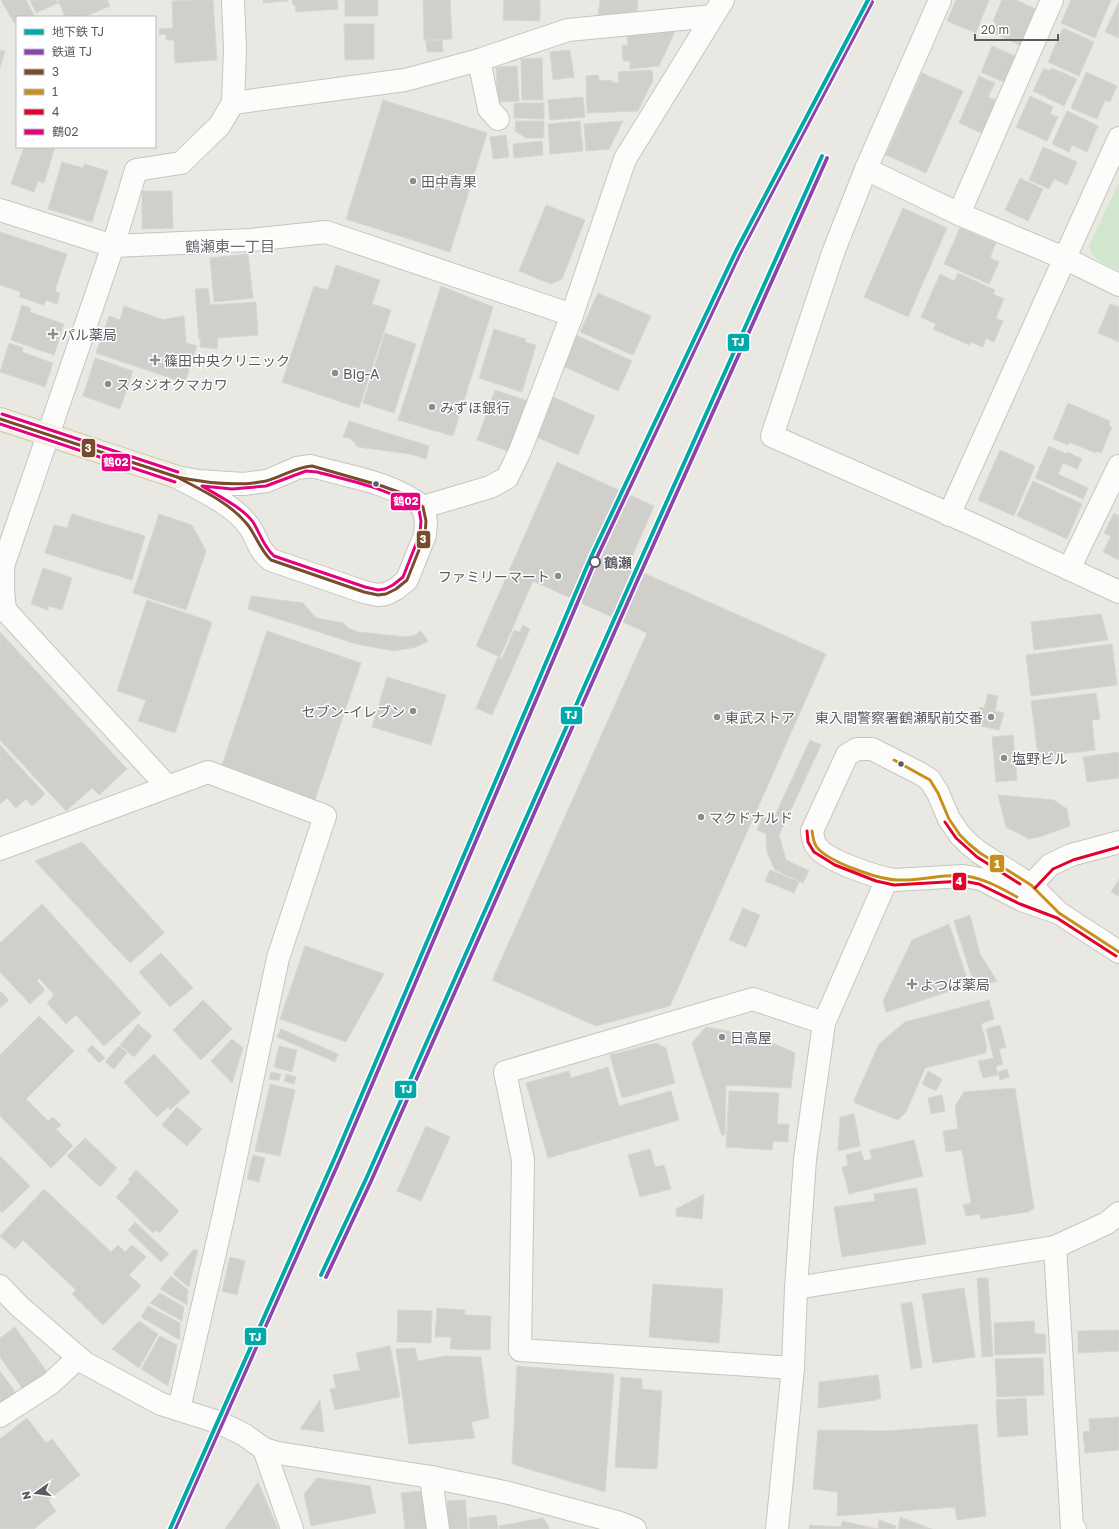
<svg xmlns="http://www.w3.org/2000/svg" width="1119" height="1529" font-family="'Golos Text','Noto Sans JP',sans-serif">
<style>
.green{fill:#d0e6cd}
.building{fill:#d0cfcc;stroke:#d8d6d2}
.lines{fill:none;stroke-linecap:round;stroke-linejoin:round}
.minor-casing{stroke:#c5c5c3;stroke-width:24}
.major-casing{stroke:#d1c9af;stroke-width:24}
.minor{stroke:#fcfcfb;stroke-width:22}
.major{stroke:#f2f0e5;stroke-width:22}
.bus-1-casing{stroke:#fff;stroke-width:6}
.bus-2-casing{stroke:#fff;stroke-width:6}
.bus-3-casing{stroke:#fff;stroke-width:6}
.bus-4-casing{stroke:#fff;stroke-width:6}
.bus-1{stroke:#7a4b2a;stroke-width:3}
.bus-2{stroke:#c7901d;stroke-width:3}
.bus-3{stroke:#e4002b;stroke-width:3}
.bus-4{stroke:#e5007d;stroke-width:3}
.rail-1-casing{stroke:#fff;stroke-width:7}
.rail-1{stroke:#8e44ad;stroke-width:4}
.metro-1-casing{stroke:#fff;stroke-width:7}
.metro-1{stroke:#01aaaa;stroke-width:4}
.poi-dot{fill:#8b8c8e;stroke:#fff;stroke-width:1.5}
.bus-dot{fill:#585b60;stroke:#fff;stroke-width:1.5}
.stop-dot{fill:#fff;stroke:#585b60;stroke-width:2}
.labels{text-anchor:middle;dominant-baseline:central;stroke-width:3;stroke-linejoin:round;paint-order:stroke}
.poi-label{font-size:14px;fill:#585b60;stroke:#fff;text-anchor:start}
.stop-label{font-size:14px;font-weight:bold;fill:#585b60;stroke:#fff;text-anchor:start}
.neighbourhood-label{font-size:15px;fill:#696d72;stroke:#fff}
.line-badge{stroke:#fff;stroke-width:1.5}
.badge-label{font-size:11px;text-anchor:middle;font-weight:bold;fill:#fff}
</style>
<rect width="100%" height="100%" fill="#e9e8e2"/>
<path class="green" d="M1119 182V270C1105 263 1094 263 1089 246Z"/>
<g class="building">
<polygon points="1,0 26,0 35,17 17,17 17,21 14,23"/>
<polygon points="30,0 56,0 58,3 36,13"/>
<polygon points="58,0 107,0 110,6 84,17 65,17"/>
<polygon points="195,0 213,0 217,60 175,63 174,40 166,40 166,34 159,35 159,29 173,28 172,1"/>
<polygon points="263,0 288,0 288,1 263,3"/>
<polygon points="292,0 337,0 338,9 296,12 295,5 293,5"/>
<rect x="345" y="0" width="33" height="16"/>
<polygon points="423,0 450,0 452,39 424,40"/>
<polygon points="504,0 540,0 540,21 503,20"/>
<polygon points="600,0 638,0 637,14 598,17"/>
<polygon points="956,0 989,0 976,33 947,21"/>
<polygon points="1002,0 1016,0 1038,10 1021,46 992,32 996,23 993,21"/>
<polygon points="1071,0 1111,0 1095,38 1061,23"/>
<polygon points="1119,1 1119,38 1105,32"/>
<polygon points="344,24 374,24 374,59 345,60"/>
<polygon points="677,27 659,66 630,69 630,61 623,61 622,45 628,45 627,32"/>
<polygon points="1063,28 1094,42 1079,76 1048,62"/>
<polygon points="442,40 443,52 427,52 426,41"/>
<polygon points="992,46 1017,57 1006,83 981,72"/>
<polygon points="0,50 5,51 0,68"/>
<polygon points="570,50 574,77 553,80 550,52"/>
<polygon points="542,58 543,100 522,100 521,59"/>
<polygon points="517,66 519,101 498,102 496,67"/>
<polygon points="1044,68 1050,71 1052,68 1077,79 1064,106 1033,91"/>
<polygon points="652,70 653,80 638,111 587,113 586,76 598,75 599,81 612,80 612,83 619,82 618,72"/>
<polygon points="1086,72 1117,86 1110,102 1105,100 1097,119 1071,108"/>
<polygon points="922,73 963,91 926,173 886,155"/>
<polygon points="979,76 995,83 988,97 998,101 984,134 959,123"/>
<polygon points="1030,96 1053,107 1050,114 1058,117 1047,141 1016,127"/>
<polygon points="583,97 585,117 550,120 548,100"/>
<polygon points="383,100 487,133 450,252 346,219"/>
<polygon points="514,103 544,103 544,119 514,118"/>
<polygon points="1067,111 1098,126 1087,152 1072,145 1069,152 1052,144"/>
<polygon points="516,121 544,121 544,138 526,138 515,131"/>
<polygon points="580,121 583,151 550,154 548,124"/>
<polygon points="623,121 609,149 586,151 584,124"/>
<polygon points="506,135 509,157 493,159 490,137"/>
<polygon points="542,141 543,155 514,158 513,144"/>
<polygon points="24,147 55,147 44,183 38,181 34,192 11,184"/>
<polygon points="1043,147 1077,162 1067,185 1054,179 1049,189 1029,180"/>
<polygon points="62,162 83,168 84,164 108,171 92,222 48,209"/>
<polygon points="1020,178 1043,189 1028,221 1005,210"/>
<polygon points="142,191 172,191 173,228 142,229"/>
<polygon points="546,205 585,220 562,279 551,284 519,271"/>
<polygon points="903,208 947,228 908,317 864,297"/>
<polygon points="960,228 996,243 990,258 999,262 989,284 944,264"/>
<polygon points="0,232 67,254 55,291 60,293 57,304 46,300 44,305 19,297 21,292 0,285"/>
<polygon points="248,254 253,298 214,302 210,258"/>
<polygon points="336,265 380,280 372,304 391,310 359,408 282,382 314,286 328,290"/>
<polygon points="958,273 995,290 993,294 1004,299 996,318 1003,321 994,342 986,338 983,347 971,342 969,345 933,329 936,324 921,317 940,274 954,281"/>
<polygon points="441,286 493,307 453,436 398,420"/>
<polygon points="208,288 210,305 256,302 258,335 218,338 217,349 200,347 201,339 199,339 195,289"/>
<polygon points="598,293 651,316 633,355 580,332"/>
<polygon points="1110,304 1119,307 1119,342 1098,333"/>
<polygon points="22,305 31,308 30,312 64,324 54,355 11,340"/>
<polygon points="124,306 164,320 165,319 184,316 186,343 197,346 185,383 96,353 109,316 120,320"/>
<polygon points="494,329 526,339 525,342 536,345 522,392 479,378"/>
<polygon points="385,333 416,344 394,413 363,403"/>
<polygon points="576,335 632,361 618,391 563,366"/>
<polygon points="9,343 23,348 22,352 53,363 45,387 0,372"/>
<polygon points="95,358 133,371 120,409 83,396"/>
<polygon points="495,390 531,402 513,453 477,440"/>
<polygon points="551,396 595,416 578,455 534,436"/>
<polygon points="1068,403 1110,421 1109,426 1112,427 1101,453 1097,451 1096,453 1069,442 1068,445 1053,439"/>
<polygon points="349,421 429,446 426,459 410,454 358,447 350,438 343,437"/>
<polygon points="1049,446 1066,454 1067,452 1082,459 1077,469 1063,463 1058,474 1088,488 1083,499 1035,478"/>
<polygon points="1000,450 1035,466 1014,516 978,500"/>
<polygon points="557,462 654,506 628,566 826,654 670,1006 596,1026 492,980 647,633 533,581 500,657 476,646"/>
<polygon points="1033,481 1082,504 1067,539 1017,516"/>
<polygon points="1114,513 1118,516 1119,514 1119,560 1103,552 1111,536 1104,533"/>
<polygon points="72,514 145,536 132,580 45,553 54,525 67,528"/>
<polygon points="159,514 192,525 206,551 186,610 133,593"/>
<polygon points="43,568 72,578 62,610 49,606 48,610 31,604"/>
<polygon points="251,596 303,603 316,618 343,623 348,628 358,632 406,637 415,635 421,631 428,641 416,647 394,651 356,644 248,609"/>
<polygon points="147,600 212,622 175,733 138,721 146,700 117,691"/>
<polygon points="1101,614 1108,640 1034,650 1031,622"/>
<polygon points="523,625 530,629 492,715 476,708 498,657 502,659 514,630 520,632"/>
<polygon points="267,631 361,663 315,800 221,768"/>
<polygon points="0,632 127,769 99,795 92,788 66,811 0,740"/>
<polygon points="1112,644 1117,685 1031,696 1026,655"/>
<polygon points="387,677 446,695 431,745 372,727"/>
<polygon points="1096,693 1100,719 1092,720 1095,750 1053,755 1053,762 1039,764 1031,701"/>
<polygon points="988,694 998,696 995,711 1004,713 999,730 976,725 980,707 984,708"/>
<polygon points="1013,735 1017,780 996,782 992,737"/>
<polygon points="810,740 821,745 779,835 786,860 809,871 803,883 775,870 767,852 766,834 757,830 763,816 773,820"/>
<polygon points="0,745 45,794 32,806 26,799 16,808 7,798 0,804"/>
<polygon points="1119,752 1119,778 1087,782 1083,757"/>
<polygon points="998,795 1054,800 1067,809 1070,826 1042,836 1029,839 1006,827"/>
<polygon points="82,842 163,931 164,933 130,963 35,861"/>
<polygon points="770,870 799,882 794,893 765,881"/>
<polygon points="1119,879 1119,896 1111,892"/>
<polygon points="42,904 141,1013 104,1046 76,1015 66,1024 47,1003 54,995 39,978 37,981 45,990 30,1004 0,972 0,943"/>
<polygon points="743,908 760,915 746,947 729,940"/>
<polygon points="970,915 980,954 997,981 975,987 954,921"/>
<polygon points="949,924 969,985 886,1012 883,1001 912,940"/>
<polygon points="305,946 384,974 346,1042 280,1019"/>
<polygon points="161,953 193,988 170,1007 139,972"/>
<polygon points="0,991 9,1000 0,1008"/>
<polygon points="203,1000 232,1029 201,1060 173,1030"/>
<polygon points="989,1000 994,1019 981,1024 987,1047 985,1053 925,1068 906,1112 898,1120 855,1103 854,1100 879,1044 905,1022"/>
<polygon points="39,1016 74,1051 26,1099 48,1121 53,1117 61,1125 56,1129 73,1146 51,1168 0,1116 0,1055"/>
<polygon points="138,1024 152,1036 134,1057 120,1045"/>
<polygon points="1000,1025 1006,1047 999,1049 1003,1064 996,1066 986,1029"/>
<polygon points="706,1027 757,1036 795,1053 791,1088 726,1085 725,1134 722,1136 692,1043"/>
<polygon points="281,1029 338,1054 335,1062 277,1037"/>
<polygon points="232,1039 243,1048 232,1083 211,1061"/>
<polygon points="656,1043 666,1048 675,1083 622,1098 610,1055"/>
<polygon points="92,1045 105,1058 99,1063 87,1050"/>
<polygon points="119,1046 127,1053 114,1069 105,1062"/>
<polygon points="279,1046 297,1050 292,1072 274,1067"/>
<polygon points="154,1054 190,1092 170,1110 168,1107 157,1117 124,1082"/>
<polygon points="994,1058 998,1075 983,1078 978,1061"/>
<polygon points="608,1067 619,1106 671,1091 679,1120 548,1158 526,1083 569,1071 571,1078"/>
<polygon points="1007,1069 1009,1077 1000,1080 998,1072"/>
<polygon points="928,1071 942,1079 936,1091 922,1084"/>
<polygon points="271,1072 281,1074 279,1081 269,1079"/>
<polygon points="286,1074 296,1077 294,1084 284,1081"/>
<polygon points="270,1084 295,1090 280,1156 255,1151"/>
<polygon points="1015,1088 1034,1208 1028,1212 981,1219 980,1214 966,1216 963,1205 971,1203 962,1150 946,1152 943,1131 958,1129 955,1106 964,1092"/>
<polygon points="729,1091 779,1093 777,1124 789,1124 788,1142 773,1141 772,1150 726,1147"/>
<polygon points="942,1095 945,1111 931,1114 928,1098"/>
<polygon points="177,1107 202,1129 187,1146 162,1125"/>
<polygon points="854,1114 860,1146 838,1151 840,1117"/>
<polygon points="426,1126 450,1137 421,1201 397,1191"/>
<polygon points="85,1138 117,1168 100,1187 67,1156"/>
<polygon points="914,1140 923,1176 849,1194 842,1167 848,1165 846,1155 861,1151 864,1161 872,1159 870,1150"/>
<polygon points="650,1149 655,1167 664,1165 671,1189 640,1197 628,1155"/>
<polygon points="253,1155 265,1158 259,1182 247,1179"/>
<polygon points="0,1156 30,1186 2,1213 0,1211"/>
<polygon points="136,1170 179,1211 159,1233 156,1230 153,1233 116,1197 130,1182 128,1180"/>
<polygon points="917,1188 926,1244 842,1257 834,1207 875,1201 874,1194"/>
<polygon points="44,1189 111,1252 118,1245 125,1252 132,1245 146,1257 129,1275 141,1286 103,1325 72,1294 76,1290 23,1240 15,1249 0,1236"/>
<polygon points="704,1194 702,1219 676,1216 676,1209"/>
<polygon points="135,1222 169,1254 161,1262 128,1230"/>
<polygon points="193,1250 198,1250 189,1287 173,1274"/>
<polygon points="230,1257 245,1261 237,1295 222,1291"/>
<polygon points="171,1276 188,1290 187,1305 160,1289"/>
<polygon points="977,1278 988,1278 993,1356 982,1357"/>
<polygon points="653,1284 723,1289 719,1343 649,1337"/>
<polygon points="964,1288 975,1357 933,1363 922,1294"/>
<polygon points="160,1293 184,1307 182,1321 150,1303"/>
<polygon points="912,1302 922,1367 911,1369 901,1304"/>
<polygon points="148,1306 180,1323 180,1340 141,1317"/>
<polygon points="437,1308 465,1310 465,1315 491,1316 490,1350 450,1349 451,1337 435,1337"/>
<polygon points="398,1310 432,1311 431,1343 397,1342"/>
<polygon points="139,1321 158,1334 139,1368 112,1349"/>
<polygon points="1034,1321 1035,1334 1045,1334 1046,1353 995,1355 994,1323"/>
<polygon points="15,1327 49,1375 25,1392 0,1357 0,1338"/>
<polygon points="1119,1330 1119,1351 1078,1353 1078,1331"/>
<polygon points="160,1336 177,1345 168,1386 141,1369"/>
<polygon points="390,1346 400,1397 335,1410 330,1389 336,1388 333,1375 360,1370 356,1353"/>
<polygon points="415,1348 418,1361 446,1356 481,1357 489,1418 471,1422 475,1438 409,1444 396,1349"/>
<polygon points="1043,1358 1044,1395 997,1397 995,1359"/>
<polygon points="517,1366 614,1374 605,1492 512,1464"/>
<polygon points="0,1371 16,1393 0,1405"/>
<polygon points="878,1375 881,1398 876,1400 818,1408 819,1382"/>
<polygon points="621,1377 642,1379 642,1389 662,1391 657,1469 615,1467"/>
<polygon points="1026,1398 1028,1435 998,1437 996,1400"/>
<polygon points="320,1400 324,1432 300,1429"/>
<polygon points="1119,1417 1119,1450 1085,1453 1083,1432 1090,1431 1089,1419"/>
<polygon points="27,1418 46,1443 52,1439 80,1475 48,1500 56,1511 34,1529 0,1529 0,1439"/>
<polygon points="977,1424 986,1516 957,1520 955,1507 837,1516 838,1492 813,1489 818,1430 887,1431"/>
<polygon points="317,1478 370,1486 376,1513 311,1526 304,1494"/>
<polygon points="258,1482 278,1529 225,1529"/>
<polygon points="422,1491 427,1529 405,1529 401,1493"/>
<polygon points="465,1500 468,1529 449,1529 447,1501"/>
<polygon points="496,1515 498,1529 470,1529 469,1518"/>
<polygon points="900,1517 932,1529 898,1529"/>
<polygon points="543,1518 548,1525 549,1529 500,1529 499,1526"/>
<polygon points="879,1520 896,1526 895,1529 809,1529 810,1525 841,1527 842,1521 878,1529"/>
</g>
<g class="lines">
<g class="minor-casing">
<g id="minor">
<polyline points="940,0 866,169 833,253 772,436 974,525 1119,592"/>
<polyline points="1052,0 959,214 1064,258 1119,285"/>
<polyline points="479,60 489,109 498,119"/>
<polyline points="233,103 405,80 479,60 568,30 713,16"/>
<polyline points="866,169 959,214"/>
<polyline points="0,210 113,246 251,240 326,232 572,315"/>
<path d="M311 466C347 476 394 483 423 507L426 521 425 535 407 580 396 589 386 594 378 595 364 592 271 560C257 549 258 538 248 525 233 504 199 489 177 477L198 481 244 484 267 481 297 468Z"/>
<polyline points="423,507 490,487 507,478 520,451 572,315 625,159 723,0"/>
<polyline points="949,515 1119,138"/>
<polyline points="1069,569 1119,466"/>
<polyline points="167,786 5,610 3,590 3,566 113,246 136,170 181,163 219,126 233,103 235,49 233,0"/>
<polyline points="0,849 208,772 325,816 278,958 223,1218 179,1409"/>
<polyline points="1031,885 1050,865 1071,855 1119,842"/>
<path d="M1059 913 1022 900 981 879 963 876 895 880C878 878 828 861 818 848 813 843 813 837 812 831L847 755 857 749H872L921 774 930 780 938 793 949 819 960 835 969 844 980 853 1031 885 1059 913 1119 952"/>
<polyline points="1055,1247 1072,1528 1075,1529"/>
<polyline points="0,1286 19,1306 85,1363 161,1404 218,1422 243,1434 264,1449 278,1453 431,1477 509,1493 617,1522 635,1529"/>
<polyline points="796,1288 1055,1247 1107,1223 1119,1213"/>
<polyline points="793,1368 520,1350 523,1160 505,1072 753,999 824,1023"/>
<polyline points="0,1416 50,1384 78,1358"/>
<polyline points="264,1449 292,1529"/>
<polyline points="431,1477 438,1529"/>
<polyline points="777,1529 793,1368 796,1288 805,1159 824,1023 887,879"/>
</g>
</g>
<g class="major-casing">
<polyline id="major" points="0,419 177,477"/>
</g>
<use href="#minor" class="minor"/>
<use href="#major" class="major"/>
<g class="bus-1-casing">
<g id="bus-1">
<polyline points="0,419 177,477"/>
<path d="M312 466 382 486 404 494 423 507 426 521 425 535 407 580 396 589 386 594 378 595 364 592 271 560C260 550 256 535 247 524 229 502 201 490 177 477 206 483 237 487 266 481 282 477 295 467 312 466Z"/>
</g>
</g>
<g class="bus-2-casing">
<g id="bus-2">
<polyline points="894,760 930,780 938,793 949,819 960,835 969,844 980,853 1031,885 1059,913 1119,952"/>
<path d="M812 831C813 836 813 841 816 846 827 862 880 880 899 880 922 881 944 873 966 876 985 879 1001 888 1017 897"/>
</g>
</g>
<g class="bus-3-casing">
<g id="bus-3">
<polyline points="945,822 956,838 977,857 1020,884"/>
<polyline points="807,831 808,842 814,852 835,865 876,881 894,885 963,881 979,884 1020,904 1057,918 1116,956"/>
<polyline points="1035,888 1053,869 1073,860 1119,847"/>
</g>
</g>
<g class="bus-4-casing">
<g id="bus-4">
<polyline points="2,414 178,472"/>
<polyline points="0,424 175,482"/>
<path d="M306 471 317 472C352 481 389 488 419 510L421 521 420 534 403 577 393 585 385 589 378 590 365 587 274 556C263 546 260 533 253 522 243 508 217 495 202 486L232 489 266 486Z"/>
</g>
</g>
<use href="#bus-1" class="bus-1"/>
<use href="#bus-2" class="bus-2"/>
<use href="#bus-3" class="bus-3"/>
<use href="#bus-4" class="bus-4"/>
<g class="rail-1-casing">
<g id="rail-1">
<polyline points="326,1277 371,1181 637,581 827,158"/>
<polyline points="175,1529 341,1157 596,559 740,253 872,2"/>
</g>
</g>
<use href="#rail-1" class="rail-1"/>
<g class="metro-1-casing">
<g id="metro-1">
<polyline points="321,1275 366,1179 632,579 822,156"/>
<polyline points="170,1529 336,1155 591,557 736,251 868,0"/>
</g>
</g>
<use href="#metro-1" class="metro-1"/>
</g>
<g class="poi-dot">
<circle cx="413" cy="181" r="4"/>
<path d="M51 328h4v4h4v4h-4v4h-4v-4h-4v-4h4z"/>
<path d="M153 354h4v4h4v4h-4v4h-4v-4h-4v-4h4z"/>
<circle cx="335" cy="373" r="4"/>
<circle cx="108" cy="384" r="4"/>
<circle cx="432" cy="407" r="4"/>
<circle cx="558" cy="576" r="4"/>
<circle cx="413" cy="711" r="4"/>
<circle cx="717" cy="717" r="4"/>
<circle cx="991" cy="717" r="4"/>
<circle cx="1004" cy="758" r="4"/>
<circle cx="701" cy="817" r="4"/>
<path d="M910 978h4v4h4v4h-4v4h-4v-4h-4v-4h4z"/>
<circle cx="722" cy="1037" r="4"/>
</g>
<g class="bus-dot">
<circle cx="376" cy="484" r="3.5"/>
<circle cx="901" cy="764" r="3.5"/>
</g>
<circle class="stop-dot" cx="595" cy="562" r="5"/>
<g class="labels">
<g class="poi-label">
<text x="421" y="181">田中青果</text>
<text x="61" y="334">パル薬局</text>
<text x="164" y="360">篠田中央クリニック</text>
<text x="343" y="373">Big-A</text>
<text x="116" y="384">スタジオクマカワ</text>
<text x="440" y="407">みずほ銀行</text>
<text x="550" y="576" text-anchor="end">ファミリーマート</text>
<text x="405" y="711" text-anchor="end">セブン-イレブン</text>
<text x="725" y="717">東武ストア</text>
<text x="983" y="717" text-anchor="end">東入間警察署鶴瀬駅前交番</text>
<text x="1012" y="758">塩野ビル</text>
<text x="709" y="817">マクドナルド</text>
<text x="920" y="984">よつば薬局</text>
<text x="730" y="1037">日高屋</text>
</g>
<g class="stop-label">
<text x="604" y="562">鶴瀬</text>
</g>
<g class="neighbourhood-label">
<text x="230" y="246">鶴瀬東一丁目</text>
</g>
</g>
<g class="line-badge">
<rect x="727" y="333" width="23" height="19" rx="4" fill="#01aaaa"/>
<rect x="81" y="438" width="15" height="20" rx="4" fill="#7a4b2a"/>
<rect x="101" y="453" width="30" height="19" rx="4" fill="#e5007d"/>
<rect x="390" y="492" width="31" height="19" rx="4" fill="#e5007d"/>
<rect x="416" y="530" width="15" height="19" rx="4" fill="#7a4b2a"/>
<rect x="560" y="706" width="23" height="19" rx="4" fill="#01aaaa"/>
<rect x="989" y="854" width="16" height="19" rx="4" fill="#c7901d"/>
<rect x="952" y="872" width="15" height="19" rx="4" fill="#e4002b"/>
<rect x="394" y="1080" width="23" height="19" rx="4" fill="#01aaaa"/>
<rect x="244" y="1327" width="23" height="19" rx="4" fill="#01aaaa"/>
</g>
<g class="badge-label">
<text x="738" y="346">TJ</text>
<text x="88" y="452">3</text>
<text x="116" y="466">鶴02</text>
<text x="406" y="505">鶴02</text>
<text x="423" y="543">3</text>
<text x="571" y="719">TJ</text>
<text x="997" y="868">1</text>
<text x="959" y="885">4</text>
<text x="406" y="1093">TJ</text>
<text x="255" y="1341">TJ</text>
</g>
<rect x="16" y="16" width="140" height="132" fill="#ffffff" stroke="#bcbdbf"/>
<rect x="24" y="29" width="20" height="6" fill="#01aaaa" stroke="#bcbdbf"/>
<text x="52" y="36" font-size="12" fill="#585b60">地下鉄 TJ</text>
<rect x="24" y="49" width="20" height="6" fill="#8e44ad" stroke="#bcbdbf"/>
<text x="52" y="56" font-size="12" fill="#585b60">鉄道 TJ</text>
<rect x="24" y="69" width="20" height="6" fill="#7a4b2a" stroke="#bcbdbf"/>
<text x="52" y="76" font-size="12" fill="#585b60">3</text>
<rect x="24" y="89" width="20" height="6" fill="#c7901d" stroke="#bcbdbf"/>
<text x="52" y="96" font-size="12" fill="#585b60">1</text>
<rect x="24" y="109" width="20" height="6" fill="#e4002b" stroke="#bcbdbf"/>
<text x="52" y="116" font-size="12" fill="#585b60">4</text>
<rect x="24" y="129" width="20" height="6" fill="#e5007d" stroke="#bcbdbf"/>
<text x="52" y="136" font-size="12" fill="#585b60">鶴02</text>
<g transform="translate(36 1493) rotate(256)" stroke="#ffffff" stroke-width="3" paint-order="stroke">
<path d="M0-3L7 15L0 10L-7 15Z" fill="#585b60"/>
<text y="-6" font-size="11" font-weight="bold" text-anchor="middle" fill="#585b60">N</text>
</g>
<path d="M975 34v6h83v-6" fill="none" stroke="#585b60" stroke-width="2"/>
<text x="981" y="34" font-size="12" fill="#585b60" stroke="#ffffff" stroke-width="3" paint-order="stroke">20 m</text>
</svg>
